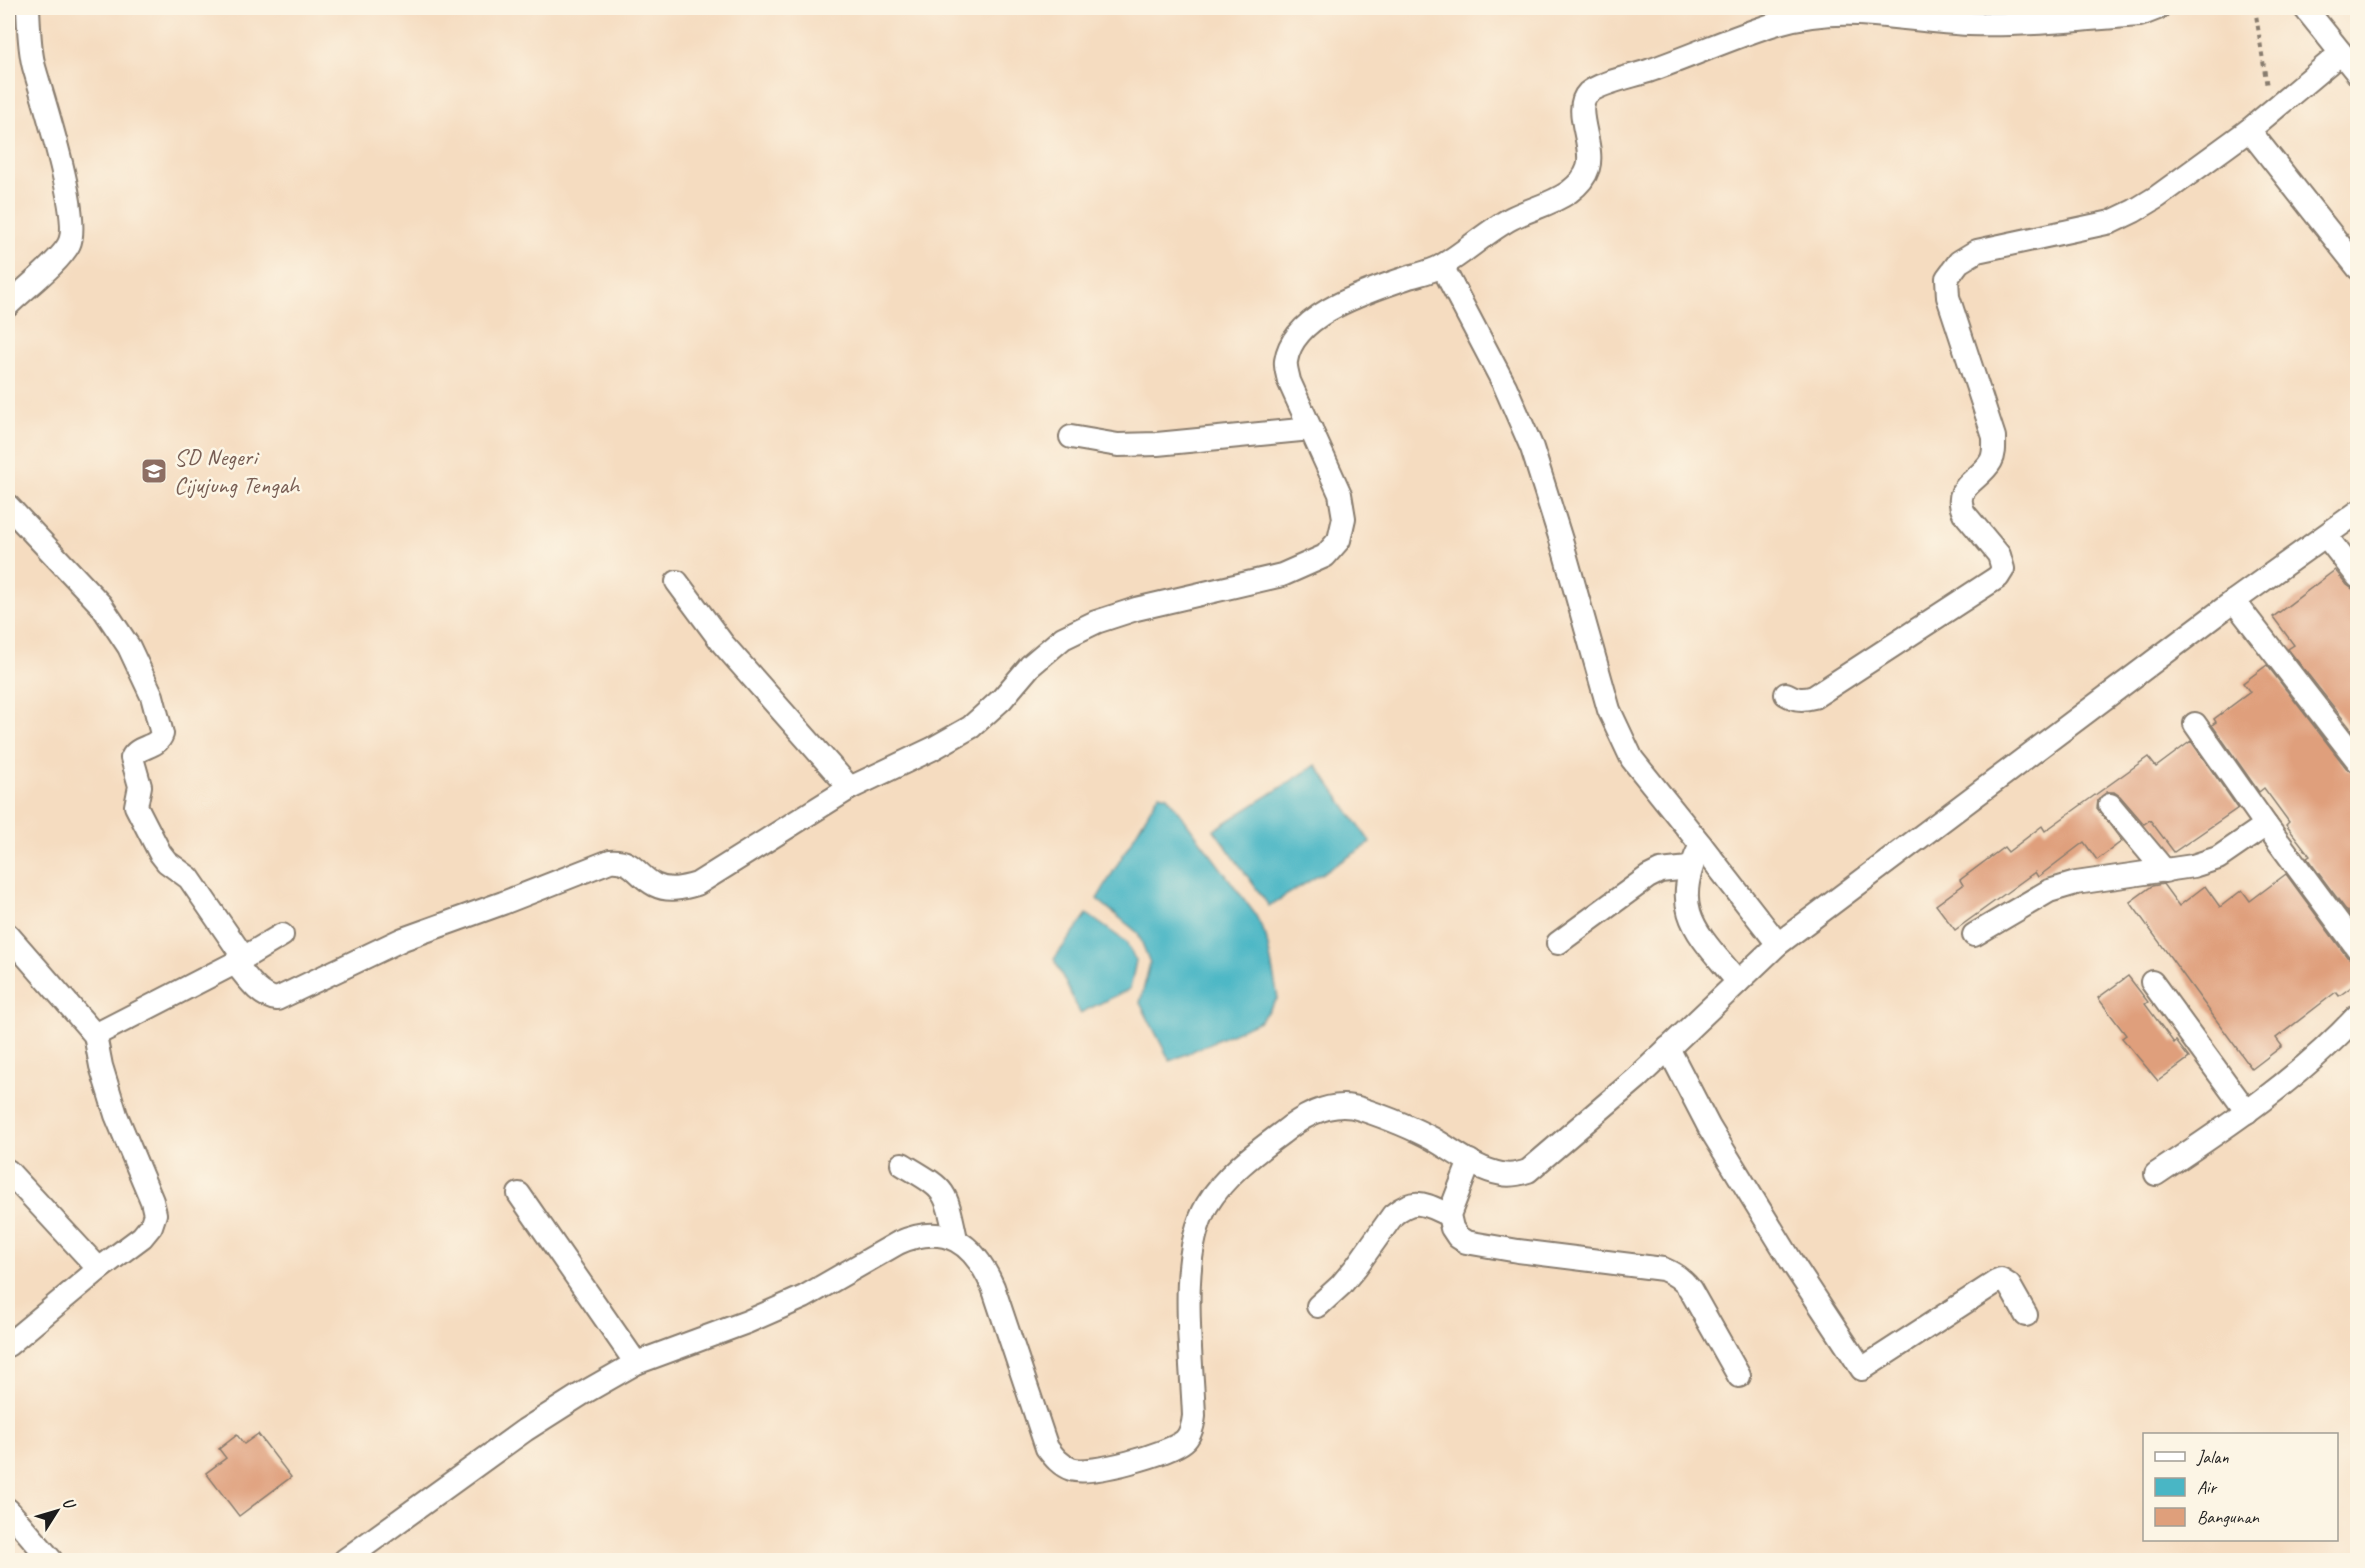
<svg xmlns="http://www.w3.org/2000/svg" width="2365" height="1568" font-family="Caveat,sans-serif">
<style>
.water{fill:#49b6c5;stroke:#326970;stroke-width:1.5}
.building{fill:#df9f7b}
.lines{fill:none;stroke-linecap:round;stroke-linejoin:round}
.minor-casing{stroke:#887c6e;stroke-width:26}
.path{stroke:#887c6e;stroke-width:4;stroke-dasharray:4.5 4.5;stroke-linecap:butt}
.minor{stroke:#fff;stroke-width:22}
.labels{text-anchor:middle;dominant-baseline:central;stroke-width:5;stroke-linejoin:round;paint-order:stroke}
.education-label{font-size:24px;fill:#785e54;stroke:#fcf5e5;text-anchor:start}
</style>
<rect width="100%" height="100%" fill="#fcf5e5"/>
<filter id="ink" filterUnits="userSpaceOnUse"><feTurbulence type="fractalNoise" baseFrequency=".0167" numOctaves="2"/><feDisplacementMap in="SourceGraphic" scale="12" xChannelSelector="R" yChannelSelector="G"/><feConvolveMatrix kernelMatrix="1 2 1 2 8 2 1 2 1" color-interpolation-filters="sRGB"/></filter>
<filter id="wash" filterUnits="userSpaceOnUse"><feTurbulence type="fractalNoise" baseFrequency=".008" numOctaves="4" result="noise"/><feDisplacementMap in="SourceGraphic" scale="24" xChannelSelector="R" yChannelSelector="G"/><feGaussianBlur stdDeviation="1.35" result="paint"/><feColorMatrix in="noise" values="0 0 0 0 0 0 0 0 0 0 0 0 0 0 0 0 0 1.4 0 .05"/><feComposite in="paint" operator="in"/></filter>
<g filter="url(#wash)">
<rect width="100%" height="100%" fill="#f5dcc0"/>
<g class="water">
<polygon points="1316,765 1371,843 1269,906 1214,830"/>
<polygon points="1159,794 1167,796 1255,914 1266,936 1278,998 1260,1021 1170,1061 1140,1003 1150,963 1138,933 1097,899"/>
<polygon points="1087,914 1126,942 1136,961 1130,989 1080,1013 1054,959"/>
</g>
<g id="blocks">
<g class="building">
<polygon points="2335,570 2347,585 2358,593 2358,738 2288,649 2294,645 2273,617"/>
<polygon points="2267,665 2347,769 2358,774 2358,926 2307,858 2310,856 2286,825 2289,822 2264,788 2259,792 2212,725 2216,722 2214,719 2250,692 2243,683"/>
<polygon points="2191,741 2238,808 2174,852 2150,820 2144,824 2120,796 2114,792 2107,792 2098,800 2097,808 2122,841 2097,860 2084,842 2038,877 2035,872 1955,930 1936,905 1963,885 1960,880 2004,847 2008,852 2042,826 2045,831 2148,757 2156,767"/>
<polygon points="2286,874 2347,957 2358,962 2358,982 2339,996 2336,992 2276,1038 2282,1046 2252,1069 2130,902 2152,886 2163,884 2179,906 2205,886 2220,907 2242,890 2250,901"/>
<polygon points="2128,976 2148,1002 2145,1004 2174,1043 2176,1041 2189,1058 2158,1081 2122,1038 2126,1035 2098,998"/>
<polygon points="258,1434 291,1477 239,1516 206,1473 226,1458 219,1449 237,1435 244,1444"/>
</g>
</g>
</g>
<g filter="url(#ink)">
<use href="#blocks" fill-opacity="0" stroke="#887c6e" stroke-width="1.5"/>
<g class="lines">
<g class="minor-casing">
<g id="minor">
<polyline points="2305,8 2358,74"/>
<polyline points="2249,130 2358,268"/>
<path d="M1442 266 1505 386 1532 448 1562 543 1609 710 1632 759 1701 845C1668 911 1697 932 1738 982"/>
<path d="M8 305C23 290 60 262 69 244 82 218 43 99 34 67 29 48 29 26 28 8"/>
<polyline points="1071,437 1118,445 1157,444 1311,429"/>
<path d="M8 506 101 605 129 647 152 696 162 734C157 749 138 745 132 758L140 786 136 806 160 853 167 862 189 878 244 958"/>
<polyline points="2326,536 2358,577"/>
<polyline points="677,582 723,644 850,788"/>
<polyline points="2234,601 2358,761"/>
<path d="M1786 694C1796 700 1803 700 1814 697L1998 577 2003 569 1999 555 1964 513C1951 486 1980 481 1991 461 1995 454 1994 445 1994 437L1948 297 1947 278 1959 262 1977 251 2111 222 2134 211 2157 197 2249 130 2341 53"/>
<polyline points="2195,724 2266,825"/>
<polyline points="2110,805 2165,871"/>
<polyline points="1701,845 1778,944"/>
<polyline points="8,935 95,1035 101,1066 116,1115 152,1201 155,1214 151,1226 142,1237 99,1269 8,1345"/>
<polyline points="1974,935 2049,891 2076,883 2193,866 2218,858 2266,825 2358,949"/>
<polyline points="1558,943 1648,877 1660,871 1689,868"/>
<path d="M235 963C246 976 259 997 277 999L403 939 503 903 610 861C634 859 637 876 655 885 669 892 683 888 697 884L850 788 932 749 971 727 1002 699 1030 666 1063 638 1096 622 1136 609 1282 575 1325 556 1339 540 1344 518 1340 494 1289 381C1288 375 1285 367 1286 361 1293 313 1370 291 1409 277 1420 274 1434 271 1443 265 1467 251 1487 231 1512 218 1530 209 1552 204 1569 192 1577 186 1585 178 1588 168 1595 146 1572 109 1588 93 1601 82 1635 76 1651 70 1694 55 1735 36 1778 23 1846 3 1902 21 1969 24 2026 26 2084 19 2140 15L2158 8"/>
<polyline points="2152,982 2247,1112"/>
<polyline points="95,1035 235,963 282,935"/>
<polyline points="1668,1048 1709,1127 1793,1264 1862,1369 1996,1282 2001,1280 2009,1285 2026,1315"/>
<path d="M1470 1161 1449 1215 1452 1228 1458 1237 1466 1242 1518 1251 1663 1269C1675 1274 1682 1279 1690 1289L1739 1376"/>
<path d="M902 1164C947 1191 945 1187 956 1239"/>
<polyline points="8,1171 99,1269"/>
<path d="M2156 1174C2227 1127 2300 1078 2358 1015"/>
<polyline points="519,1194 636,1363"/>
<path d="M1318 1306 1341 1285 1356 1267 1393 1215C1416 1196 1425 1205 1449 1215"/>
<polyline points="8,1510 51,1560"/>
<path d="M345 1560 525 1430 580 1395 636 1363 747 1322 804 1297 898 1243C946 1222 974 1243 993 1287L1047 1448C1054 1457 1060 1465 1071 1469 1090 1476 1168 1454 1184 1441 1191 1435 1193 1425 1194 1416 1192 1357 1177 1256 1207 1205 1225 1175 1255 1153 1282 1133 1304 1115 1332 1099 1361 1109 1385 1117 1411 1127 1433 1139 1454 1151 1477 1170 1502 1174 1511 1176 1519 1174 1528 1171L1637 1078 1778 944 2234 601 2358 512"/>
</g>
</g>
<polyline class="path" points="2255,8 2267,87"/>
<use href="#minor" class="minor"/>
</g>
</g>
<defs>
<g id="school-square" transform="scale(1.35)"><rect x="-9" y="-9" width="18" height="18" rx="4" fill="#8d6e63" stroke="#fcf5e5"/><path d="M0-5L7-2L0 1L-7-2ZM-4 1L0 2.5L4 1V4Q0 6-4 4Z" fill="#fff"/></g>
</defs>
<g fill-rule="evenodd">
<use href="#school-square" x="154" y="471"/>
</g>
<g class="labels">
<g class="education-label">
<text x="174" y="457">SD Negeri<tspan x="174" dy="28">Cijujung Tengah</tspan></text>
</g>
</g>
<rect width="2365" height="1568" fill="none" stroke="#fcf5e5" stroke-width="30"/>
<rect x="2143" y="1433" width="195" height="108" fill="#fcf5e5" stroke="#a29e95" stroke-width="1.5"/>
<rect x="2155" y="1452" width="30" height="9" fill="#ffffff" stroke="#a29e95" stroke-width="1.5"/>
<text x="2197" y="1463" font-size="18" fill="#1c1c1c">Jalan</text>
<rect x="2155" y="1478" width="30" height="18" fill="#49b6c5" stroke="#a29e95" stroke-width="1.5"/>
<text x="2197" y="1493" font-size="18" fill="#1c1c1c">Air</text>
<rect x="2155" y="1508" width="30" height="18" fill="#df9f7b" stroke="#a29e95" stroke-width="1.5"/>
<text x="2197" y="1523" font-size="18" fill="#1c1c1c">Bangunan</text>
<g transform="translate(57 1511) rotate(53)" stroke="#fcf5e5" stroke-width="4.5" paint-order="stroke">
<path d="M0-4.5L10 22L0 15L-10 22Z" fill="#1c1c1c"/>
<text y="-9" font-size="16" font-weight="bold" text-anchor="middle" fill="#1c1c1c">U</text>
</g>
</svg>
